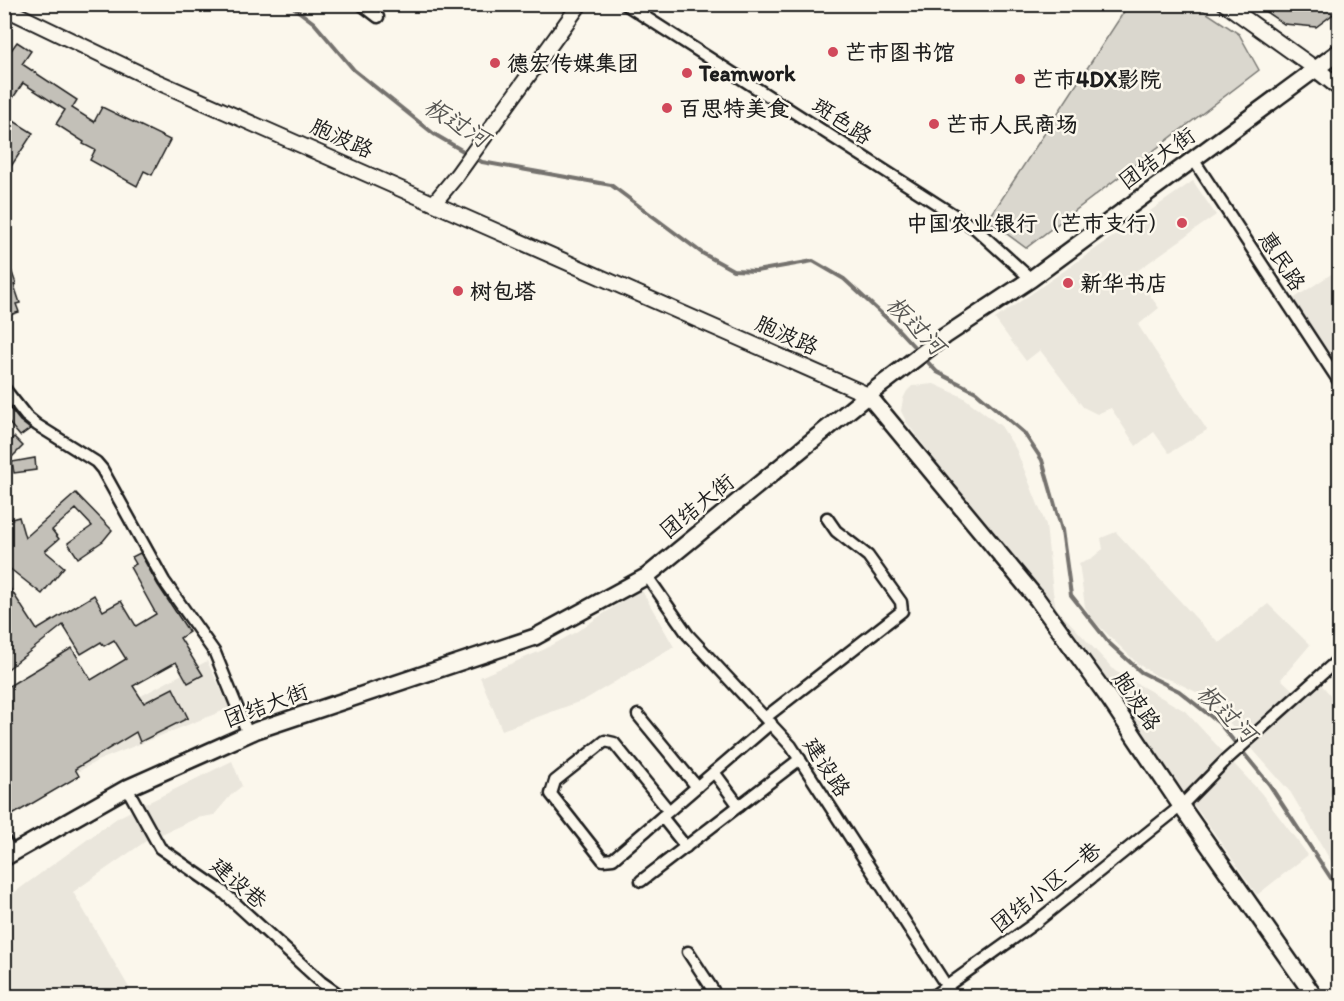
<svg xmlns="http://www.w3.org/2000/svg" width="1344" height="1001" font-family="Itim,'LXGW WenKai TC',sans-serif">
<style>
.built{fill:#eae6dc}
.green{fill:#dad7ce;stroke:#7b7a75;stroke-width:1.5}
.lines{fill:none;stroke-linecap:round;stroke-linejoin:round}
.stream{stroke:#74726e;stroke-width:4}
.building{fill:#c3c0b8;stroke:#1c1c1c;stroke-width:1.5}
.minor-casing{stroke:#1c1c1c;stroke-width:15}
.tertiary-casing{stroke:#1c1c1c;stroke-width:18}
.secondary-casing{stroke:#1c1c1c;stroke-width:20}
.minor{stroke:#fbf7ec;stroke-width:10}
.tertiary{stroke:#fbf7ec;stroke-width:14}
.secondary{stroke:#fbf7ec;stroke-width:15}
.poi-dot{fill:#d1495b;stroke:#fbf7ec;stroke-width:2}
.labels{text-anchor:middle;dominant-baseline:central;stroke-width:5;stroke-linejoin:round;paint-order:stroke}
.poi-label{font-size:22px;font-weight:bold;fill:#1c1c1c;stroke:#fbf7ec;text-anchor:start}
.street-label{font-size:22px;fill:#1c1c1c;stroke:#fbf7ec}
.water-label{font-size:24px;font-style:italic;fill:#575653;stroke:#fbf7ec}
</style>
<rect width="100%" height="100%" fill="#fbf7ec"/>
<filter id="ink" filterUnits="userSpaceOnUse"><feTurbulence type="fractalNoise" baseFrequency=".0167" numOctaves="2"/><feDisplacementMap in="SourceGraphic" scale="12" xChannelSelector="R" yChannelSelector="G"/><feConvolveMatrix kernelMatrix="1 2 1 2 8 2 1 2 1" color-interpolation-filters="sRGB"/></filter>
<g filter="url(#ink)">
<g class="built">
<polygon points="1193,181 1216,215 1134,273 1159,308 1138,325 1207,430 1169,453 1154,432 1136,446 1111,408 1097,414 1083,407 1040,350 1026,361 995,319"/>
<polygon points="1339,269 1339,371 1290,301"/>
<polygon points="934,384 963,397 1001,426 1016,449 1046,525 1053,592 1056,608 1115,671 1185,711 1261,793 1308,855 1257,895 1208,824 907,423 901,411 903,399 907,391 912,386"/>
<polygon points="1116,532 1219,643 1268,604 1310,645 1281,679 1295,692 1313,675 1339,705 1339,790 1330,798 1339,811 1339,875 1291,793 1212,703 1194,691 1174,681 1157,676 1138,664 1094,621 1085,607 1079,563 1092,558 1103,549 1101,538"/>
<polygon points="641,589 674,647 584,700 502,730 480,677 545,649 576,632"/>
<polygon points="207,661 230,708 97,761 10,810 5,768"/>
<polygon points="232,761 242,786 232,794 214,815 197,818 146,841 73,892 131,991 123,996 5,996 4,900 117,818"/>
</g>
<polygon class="green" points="1129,4 1195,5 1239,34 1259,70 1026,248 988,220"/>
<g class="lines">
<g class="stream">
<polyline points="289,4 314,23 354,70 434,134 482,162 611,185 702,253 733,270 756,271 813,261 844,279 894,325 919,352"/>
<polyline points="924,358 937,372 976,392 1024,433 1042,460 1062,530 1071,595 1109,643 1141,672 1179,691 1219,723 1269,784 1340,892"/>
</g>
</g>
<g class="building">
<polygon points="1254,4 1340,4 1340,9 1316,27 1284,24"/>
<polygon points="17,42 31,51 22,64 77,100 72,108 94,122 102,107 170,140 152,175 144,171 137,186 90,160 95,150 83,144 84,142 56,124 65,110 23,83 4,111 4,60"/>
<polygon points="4,115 33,133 4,177"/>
<polygon points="4,255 6,255 16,284 14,285 20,303 16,304 19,312 4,317 4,301 8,300 4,291"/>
<polygon points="4,401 20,421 30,429 20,436 4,417"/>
<polygon points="14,437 23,446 4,465 4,446"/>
<polygon points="35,458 36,470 14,473 12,462"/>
<polygon points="76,493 112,530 103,541 78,558 68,543 92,526 76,509 52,530 59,539 45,551 64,567 42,594 4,564 4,521 19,517 25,538"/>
<polygon points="140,553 158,585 189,632 180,638 203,675 188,683 176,662 133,686 144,703 173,688 188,718 140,742 136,732 75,769 79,776 4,820 4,689 72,648 91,680 126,659 114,640 104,646 101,642 81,654 63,625 4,672 4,633 12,628 4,616 4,579 37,630 94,595 103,611 121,601 136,626 156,614 130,567 136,564 132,557"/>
</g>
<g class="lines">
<g class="minor-casing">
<g id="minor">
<polyline points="361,4 378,17"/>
<polyline points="625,4 976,229 1031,279"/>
<polyline points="1193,159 1340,383"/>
<polyline points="4,388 26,416 37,425 96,462 102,469 164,581 215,653 248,734"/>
<polyline points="647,576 688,635 791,746 953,996"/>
<polyline points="638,715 697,787"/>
<polyline points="766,717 902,611 901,602 868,556 836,531 827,518"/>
<polyline points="714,772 739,806"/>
<polyline points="127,788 160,848 222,891 321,982 341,996"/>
<polyline points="669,811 614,743 605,741 555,781 551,794 603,860 613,859 771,723"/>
<polyline points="662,817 686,847"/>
<polyline points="4,840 13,853"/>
<polyline points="641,881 800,759"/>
<polyline points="688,952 713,990 709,996"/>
<polyline points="933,996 1035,923 1181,806 1226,760 1340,658"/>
</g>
</g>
<g class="tertiary-casing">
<g id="tertiary">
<polyline points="1225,4 1316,69"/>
<polyline points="4,8 158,82 868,395"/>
<polyline points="434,203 457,175 580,4"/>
</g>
</g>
<g class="secondary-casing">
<g id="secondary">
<polyline points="1316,69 1340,88"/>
<polyline points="868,395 1037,599 1110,700 1181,806 1314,996"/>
<polyline points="4,858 127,788 208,752 257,730 535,637 647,576 868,395 945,336 1031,279 1340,51"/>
</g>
</g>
<use href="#minor" class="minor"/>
<use href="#tertiary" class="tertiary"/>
<use href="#secondary" class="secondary"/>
</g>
</g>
<g class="poi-dot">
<circle cx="833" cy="52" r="6"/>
<circle cx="495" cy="63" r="6"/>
<circle cx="687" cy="73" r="6"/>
<circle cx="1020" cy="79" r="6"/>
<circle cx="667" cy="108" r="6"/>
<circle cx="934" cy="124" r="6"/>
<circle cx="1182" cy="223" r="6"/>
<circle cx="1068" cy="283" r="6"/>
<circle cx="458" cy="291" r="6"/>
</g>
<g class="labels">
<g class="poi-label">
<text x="845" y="52">芒市图书馆</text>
<text x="507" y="63">德宏传媒集团</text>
<text x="699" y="73">Teamwork</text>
<text x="1032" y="79">芒市4DX影院</text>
<text x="679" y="108">百思特美食</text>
<text x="946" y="124">芒市人民商场</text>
<text x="1170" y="223" text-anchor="end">中国农业银行（芒市支行）</text>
<text x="1080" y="283">新华书店</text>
<text x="470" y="291">树包塔</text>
</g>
<g class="street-label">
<text transform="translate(842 121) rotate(33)">斑色路</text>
<text transform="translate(342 138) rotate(24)">胞波路</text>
<text transform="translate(1157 158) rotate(-36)">团结大街</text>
<text transform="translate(1282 261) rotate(57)">惠民路</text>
<text transform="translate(787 335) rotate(24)">胞波路</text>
<text transform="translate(697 506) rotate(-39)">团结大街</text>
<text transform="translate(1137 701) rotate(56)">胞波路</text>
<text transform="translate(266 705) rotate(-20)">团结大街</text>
<text transform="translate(827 767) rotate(57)">建设路</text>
<text transform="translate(239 883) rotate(40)">建设巷</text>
<text transform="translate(1046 887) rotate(-38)">团结小区一巷</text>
</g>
<g class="water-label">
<text transform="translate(457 122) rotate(32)">板过河</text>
<text transform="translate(916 325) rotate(45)">板过河</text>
<text transform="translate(1227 713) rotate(44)">板过河</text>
</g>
</g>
<rect width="1344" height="1001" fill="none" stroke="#fbf7ec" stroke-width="24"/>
<rect x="12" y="12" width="1320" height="977" fill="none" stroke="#1c1c1c" stroke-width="2" filter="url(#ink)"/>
</svg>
